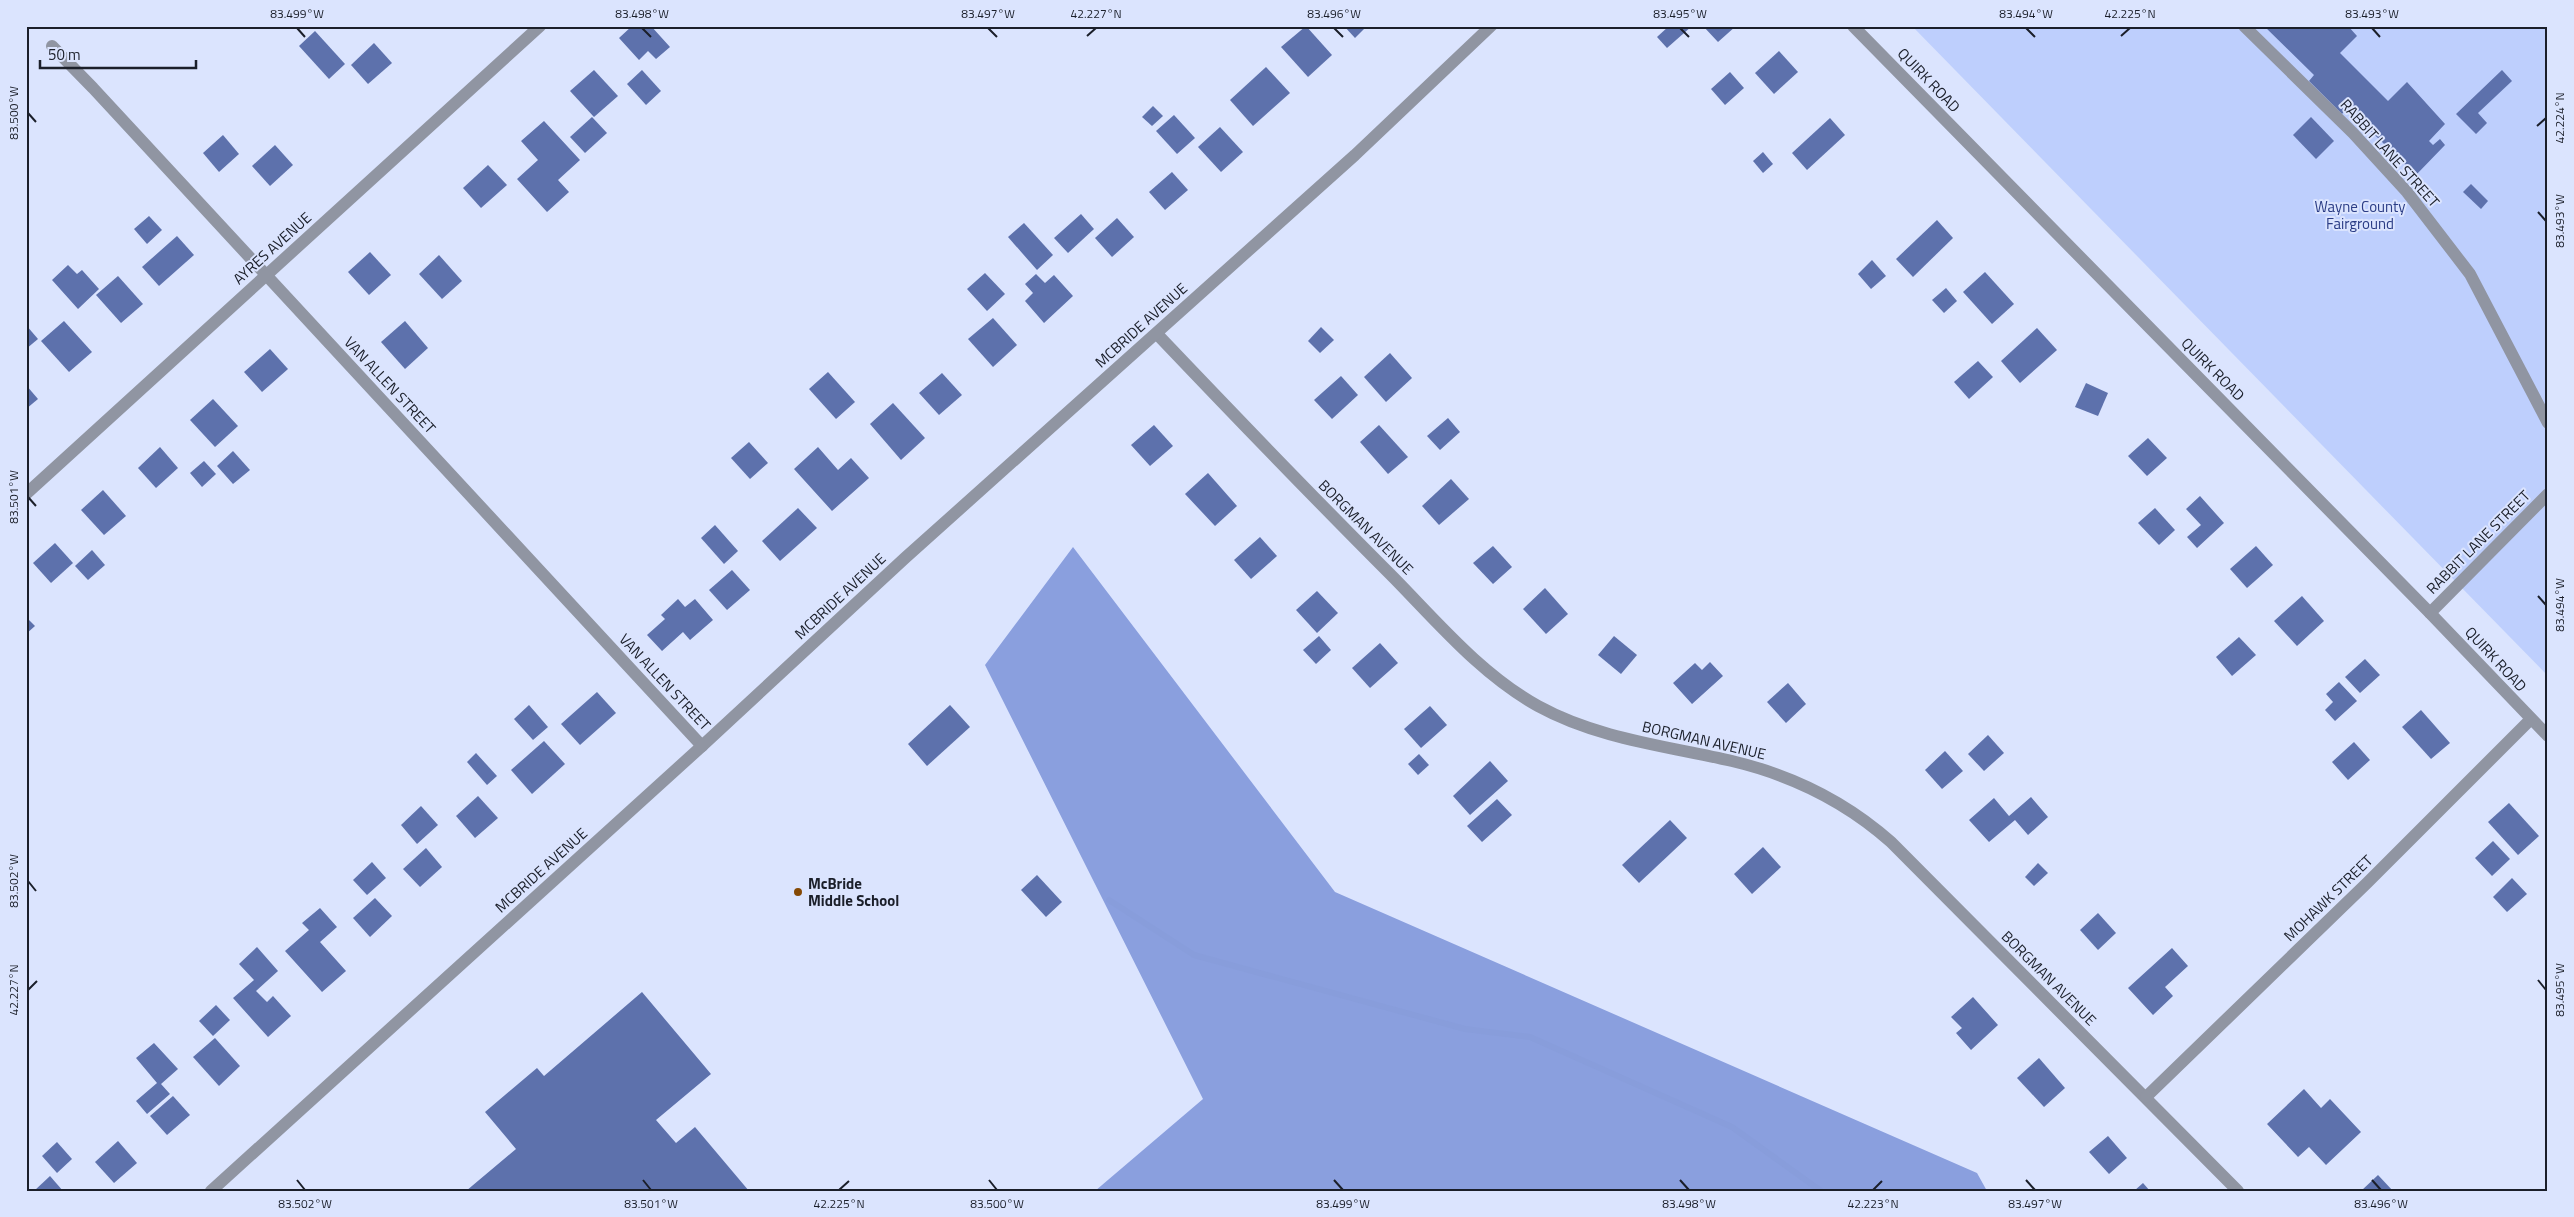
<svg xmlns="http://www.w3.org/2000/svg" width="2574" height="1217" font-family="'Titillium Web',sans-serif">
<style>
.green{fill:#becffd}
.forest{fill:#8a9fde}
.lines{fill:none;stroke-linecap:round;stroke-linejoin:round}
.stream{stroke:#889ddb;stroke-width:6}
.building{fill:#5d71ac}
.minor{stroke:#9095a2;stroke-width:12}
.tertiary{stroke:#9095a2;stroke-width:12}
.ticks{fill:none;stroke:#1b1f2a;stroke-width:2}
.poi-dot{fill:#854905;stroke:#dbe4fe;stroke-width:2}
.labels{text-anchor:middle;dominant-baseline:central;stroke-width:4;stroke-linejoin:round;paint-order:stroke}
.street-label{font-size:15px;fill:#1b1f2a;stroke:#dbe4fe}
.park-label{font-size:15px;fill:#2a3c85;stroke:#dbe4fe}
.poi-label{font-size:15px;font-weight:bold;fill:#1b1f2a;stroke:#dbe4fe;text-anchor:start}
.neatline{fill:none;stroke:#1b1f2a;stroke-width:2}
.ticks-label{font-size:12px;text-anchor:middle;fill:#1b1f2a}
</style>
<rect width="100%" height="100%" fill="#dbe4fe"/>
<polygon class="green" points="1912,26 2548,26 2548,676"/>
<polygon class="forest" points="1073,547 1335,892 1977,1173 1987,1191 1095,1191 1203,1099 985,665"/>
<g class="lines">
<polyline class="stream" points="1109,900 1194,955 1465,1029 1530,1037 1732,1127 1821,1191"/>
</g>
<g class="building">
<polygon points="632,26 651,26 670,47 656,59 648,51 639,60 619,38"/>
<polygon points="1306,26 1332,55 1308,77 1281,47"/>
<polygon points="1344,26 1367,26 1355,38"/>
<polygon points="1669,26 1692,26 1667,48 1657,37"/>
<polygon points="1703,26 1736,26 1718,42"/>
<polygon points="2264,26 2348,26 2357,36 2340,53 2388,101 2407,82 2445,124 2429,141 2433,145 2440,139 2445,145 2416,175 2347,108 2342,114 2309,81 2314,75"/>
<polygon points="315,31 345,64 329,79 299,46"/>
<polygon points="374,43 392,63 368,84 351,65"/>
<polygon points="1779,51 1798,72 1774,94 1755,73"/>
<polygon points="1266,67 1290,93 1253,126 1230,100"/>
<polygon points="594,70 618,96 594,117 570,91"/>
<polygon points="642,70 661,91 646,105 627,84"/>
<polygon points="2502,70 2512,81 2478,113 2487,123 2476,134 2456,114"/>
<polygon points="1730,72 1744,88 1725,105 1711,89"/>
<polygon points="1153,106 1163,116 1152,126 1142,117"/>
<polygon points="1174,115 1195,138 1177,154 1156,131"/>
<polygon points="592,117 607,133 585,153 570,137"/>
<polygon points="2311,117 2334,141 2316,159 2293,135"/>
<polygon points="1830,118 1845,135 1807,170 1792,153"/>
<polygon points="544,121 580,160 558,180 569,192 547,212 517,179 538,160 521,141"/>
<polygon points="1220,127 1243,152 1221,172 1198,147"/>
<polygon points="223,135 239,154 219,172 203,153"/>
<polygon points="275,145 293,165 270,186 252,166"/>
<polygon points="1763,152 1773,164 1763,173 1753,161"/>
<polygon points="488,165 507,185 481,208 463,188"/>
<polygon points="1172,172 1188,190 1165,210 1149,192"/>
<polygon points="2471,184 2488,201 2481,209 2463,192"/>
<polygon points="1081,214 1094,229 1068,253 1054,238"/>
<polygon points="149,216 162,230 147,244 134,229"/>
<polygon points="1117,218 1134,237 1112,257 1095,238"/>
<polygon points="1937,220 1953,238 1913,277 1896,259"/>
<polygon points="1024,223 1053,255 1037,270 1008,237"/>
<polygon points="177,236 194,255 159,286 142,267"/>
<polygon points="370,252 391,275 369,295 348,272"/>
<polygon points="439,255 462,281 442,299 419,274"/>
<polygon points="1872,260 1886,276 1871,289 1858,274"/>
<polygon points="68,265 77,274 82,270 99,289 78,309 52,280"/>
<polygon points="1985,272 2014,304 1992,324 1963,292"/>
<polygon points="985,273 1005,294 987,311 967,289"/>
<polygon points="1036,274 1045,283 1054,275 1073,296 1044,323 1025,301 1033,293 1025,284"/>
<polygon points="118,276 143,304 121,323 96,295"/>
<polygon points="1946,288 1957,301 1944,313 1932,300"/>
<polygon points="993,318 1017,345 993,367 968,339"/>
<polygon points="64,321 92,352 69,372 41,341"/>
<polygon points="405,321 428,348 405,369 381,342"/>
<polygon points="26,325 38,339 26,349"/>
<polygon points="1321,327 1334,340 1320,353 1308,341"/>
<polygon points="2037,328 2057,350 2020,383 2001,361"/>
<polygon points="270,349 288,369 262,392 244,372"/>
<polygon points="1390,353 1412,378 1386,402 1364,377"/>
<polygon points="1978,361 1993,377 1969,399 1954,382"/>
<polygon points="828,372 855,402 836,419 809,389"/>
<polygon points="942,373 962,395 939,415 919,393"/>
<polygon points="1341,376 1358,395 1332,419 1314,400"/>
<polygon points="2086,383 2108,393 2098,416 2075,407"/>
<polygon points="26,385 38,399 26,409"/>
<polygon points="213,399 238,426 215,447 190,420"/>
<polygon points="893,403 925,438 901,460 870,424"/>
<polygon points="1448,418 1460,432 1440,450 1427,436"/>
<polygon points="1154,425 1173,446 1150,466 1131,445"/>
<polygon points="1379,425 1408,457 1388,474 1360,442"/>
<polygon points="2148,438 2167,458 2147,476 2128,456"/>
<polygon points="749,442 768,463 750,479 731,458"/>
<polygon points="160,447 178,468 156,488 138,468"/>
<polygon points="818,447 838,470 851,458 869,478 832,511 794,469"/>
<polygon points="233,451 250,470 233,484 217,466"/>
<polygon points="204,461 216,474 202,487 190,473"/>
<polygon points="1208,473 1237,506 1215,526 1185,494"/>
<polygon points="1451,479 1469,499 1439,525 1422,506"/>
<polygon points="103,490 126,516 104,535 81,510"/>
<polygon points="2200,496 2224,523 2197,548 2187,537 2201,525 2186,509"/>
<polygon points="798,508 817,528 780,561 762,541"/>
<polygon points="2155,508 2175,530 2159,545 2138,523"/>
<polygon points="715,525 738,551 724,564 701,538"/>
<polygon points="1260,537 1277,556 1251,579 1234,560"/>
<polygon points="55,543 73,563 51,583 33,563"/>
<polygon points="1493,546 1512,567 1493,584 1473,563"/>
<polygon points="2256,546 2273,565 2247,588 2230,569"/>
<polygon points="92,550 105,565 88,580 75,566"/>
<polygon points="732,570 750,590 727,610 709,590"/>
<polygon points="1545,588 1568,614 1546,634 1523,609"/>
<polygon points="1317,591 1338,613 1317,633 1296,610"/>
<polygon points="2302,596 2324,621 2297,646 2274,621"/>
<polygon points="678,599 685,607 695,599 713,620 690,640 683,632 662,651 647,635 665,619 661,615"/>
<polygon points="26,617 35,626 26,634"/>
<polygon points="1319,636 1331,650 1316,664 1303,650"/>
<polygon points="1614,636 1637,655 1621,674 1598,655"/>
<polygon points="2239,637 2256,655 2232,676 2216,657"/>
<polygon points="1380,643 1398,663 1370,688 1352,668"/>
<polygon points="2365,659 2380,675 2360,693 2345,677"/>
<polygon points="1710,662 1723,676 1692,704 1673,683 1695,663 1702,670"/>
<polygon points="2339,682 2357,701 2335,721 2325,710 2333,702 2326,694"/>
<polygon points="1788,683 1806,704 1786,723 1767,702"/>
<polygon points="597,692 616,713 580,745 561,724"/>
<polygon points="529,705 548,727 533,740 514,719"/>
<polygon points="950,705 970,727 927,766 908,744"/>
<polygon points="1430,706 1447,725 1421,748 1404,729"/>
<polygon points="2421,710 2450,743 2431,759 2402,727"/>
<polygon points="1988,735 2004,753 1984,771 1968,754"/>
<polygon points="544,741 565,764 532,794 511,770"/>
<polygon points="2354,742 2370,760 2348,780 2332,762"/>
<polygon points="1945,751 1963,771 1942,789 1925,770"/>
<polygon points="476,753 497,776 487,785 467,762"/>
<polygon points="1419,754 1429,765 1418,775 1408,764"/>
<polygon points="1490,761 1508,781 1470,815 1453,796"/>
<polygon points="478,796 498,818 475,838 456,816"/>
<polygon points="2031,797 2048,817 2028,835 2015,820 1989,842 1969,820 1994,798 2009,816"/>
<polygon points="1497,799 1512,815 1482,842 1467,826"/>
<polygon points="2509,803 2539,836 2518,855 2488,822"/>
<polygon points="421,806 438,825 417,844 401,825"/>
<polygon points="1670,820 1687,838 1639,883 1622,865"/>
<polygon points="2493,841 2510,859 2492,876 2475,858"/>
<polygon points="1763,847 1781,867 1752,894 1734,874"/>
<polygon points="426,848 442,867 420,887 403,869"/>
<polygon points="372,862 386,878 367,895 353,880"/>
<polygon points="2038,863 2048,873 2034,886 2025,877"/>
<polygon points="1037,875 1062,902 1046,917 1021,890"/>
<polygon points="2512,878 2527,894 2507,912 2493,897"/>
<polygon points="375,898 392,916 370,937 353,918"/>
<polygon points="320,908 337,927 320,942 346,971 322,992 285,951 309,930 302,923"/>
<polygon points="2098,913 2116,933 2098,950 2080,930"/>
<polygon points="257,947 278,971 256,991 267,1002 273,996 291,1016 268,1037 233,998 254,980 239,964"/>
<polygon points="2172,948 2188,966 2165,987 2173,996 2153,1015 2128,988"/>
<polygon points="642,992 711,1074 656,1120 676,1143 695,1127 749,1191 466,1191 516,1149 485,1112 537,1068 544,1076"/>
<polygon points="1973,997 1998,1025 1971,1050 1956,1033 1962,1028 1951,1017"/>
<polygon points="216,1005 230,1020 213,1036 199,1021"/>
<polygon points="215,1038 240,1066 219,1086 193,1057"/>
<polygon points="154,1043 178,1069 161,1084 170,1094 147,1114 136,1101 157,1083 136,1058"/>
<polygon points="2039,1058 2065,1088 2044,1107 2017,1078"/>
<polygon points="2304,1089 2321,1108 2330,1099 2361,1132 2326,1165 2309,1147 2298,1157 2267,1124"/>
<polygon points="173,1096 190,1115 167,1135 150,1116"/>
<polygon points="2108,1136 2127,1158 2109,1174 2089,1152"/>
<polygon points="118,1141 137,1163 114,1183 95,1162"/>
<polygon points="57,1142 72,1159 57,1173 42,1156"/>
<polygon points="2378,1175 2393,1191 2361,1191"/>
<polygon points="50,1176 63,1191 34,1191"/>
<polygon points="2143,1183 2150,1191 2134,1191"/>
</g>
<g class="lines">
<g class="minor">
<polyline points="2244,26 2353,133 2407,192 2470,274 2548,423"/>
<polyline points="52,46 93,88 702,746"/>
<path d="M1157 334C1235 416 1314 498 1394 578 1439 624 1482 675 1538 706 1598 739 1667 746 1732 761 1791 775 1846 802 1891 842L2238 1191"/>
<polyline points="26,494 540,26"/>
<polyline points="2430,613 2548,494"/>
<polyline points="2146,1097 2367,883 2531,719"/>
<polyline points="211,1191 702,746 905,558 1355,155 1491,26"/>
</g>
<polyline class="tertiary" points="1853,26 2430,613 2548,736"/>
</g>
<path class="ticks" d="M297 28 305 37M642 28 651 37M988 28 997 37M1334 28 1343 37M1680 28 1689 37M2026 28 2035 37M2372 28 2380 37M1087 36 1096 28M2121 36 2130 28M28 113 36 122M2537 126 2546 118M2538 212 2546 221M28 497 36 506M2538 596 2546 605M28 881 36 891M2538 980 2546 990M28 990 37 981M297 1180 305 1190M643 1180 651 1190M989 1180 997 1190M1334 1180 1343 1190M1680 1180 1689 1190M2026 1180 2035 1190M2372 1180 2381 1190M839 1190 849 1181M1873 1190 1882 1181"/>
<circle class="poi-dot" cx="798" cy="892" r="5"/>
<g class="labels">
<g class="street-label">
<text transform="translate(1929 80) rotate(46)">QUIRK ROAD</text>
<text transform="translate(2390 153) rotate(48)">RABBIT LANE STREET</text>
<text transform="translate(272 248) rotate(-42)">AYRES AVENUE</text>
<text transform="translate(1141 325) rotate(-42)">MCBRIDE AVENUE</text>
<text transform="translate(2213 369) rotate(45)">QUIRK ROAD</text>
<text transform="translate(390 385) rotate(47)">VAN ALLEN STREET</text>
<text transform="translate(1366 527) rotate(45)">BORGMAN AVENUE</text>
<text transform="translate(2478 542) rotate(-45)">RABBIT LANE STREET</text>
<text transform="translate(840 596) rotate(-43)">MCBRIDE AVENUE</text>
<text transform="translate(2496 659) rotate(47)">QUIRK ROAD</text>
<text transform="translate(665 682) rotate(47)">VAN ALLEN STREET</text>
<text transform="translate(1704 740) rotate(13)">BORGMAN AVENUE</text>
<text transform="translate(541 870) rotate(-42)">MCBRIDE AVENUE</text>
<text transform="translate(2328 898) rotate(-44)">MOHAWK STREET</text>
<text transform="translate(2049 978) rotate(45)">BORGMAN AVENUE</text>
</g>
<g class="park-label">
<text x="2360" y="206">Wayne County<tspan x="2360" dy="17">Fairground</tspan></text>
</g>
<g class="poi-label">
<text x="808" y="883">McBride<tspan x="808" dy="17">Middle School</tspan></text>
</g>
</g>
<rect width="2574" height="1217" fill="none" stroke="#dbe4fe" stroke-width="55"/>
<path d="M40 60v8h156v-8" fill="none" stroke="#1b1f2a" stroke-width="2.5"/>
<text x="48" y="60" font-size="15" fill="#1b1f2a" stroke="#dbe4fe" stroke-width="4" paint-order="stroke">50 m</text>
<rect x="28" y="28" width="2518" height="1162" class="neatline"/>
<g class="ticks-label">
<text x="297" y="18">83.499°W</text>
<text x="642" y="18">83.498°W</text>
<text x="988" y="18">83.497°W</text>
<text x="1096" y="18">42.227°N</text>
<text x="1334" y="18">83.496°W</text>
<text x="1680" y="18">83.495°W</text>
<text x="2026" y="18">83.494°W</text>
<text x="2130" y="18">42.225°N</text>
<text x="2372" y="18">83.493°W</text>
<text transform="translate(14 113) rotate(-90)" y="4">83.500°W</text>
<text transform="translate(2560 118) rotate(-90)" y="4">42.224°N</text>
<text transform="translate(2560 221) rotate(-90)" y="4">83.493°W</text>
<text transform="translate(14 497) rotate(-90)" y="4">83.501°W</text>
<text transform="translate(2560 605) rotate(-90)" y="4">83.494°W</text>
<text transform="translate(14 881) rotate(-90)" y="4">83.502°W</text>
<text transform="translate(2560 990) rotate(-90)" y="4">83.495°W</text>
<text transform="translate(14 990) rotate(-90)" y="4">42.227°N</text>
<text x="305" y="1208">83.502°W</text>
<text x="651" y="1208">83.501°W</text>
<text x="839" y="1208">42.225°N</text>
<text x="997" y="1208">83.500°W</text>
<text x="1343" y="1208">83.499°W</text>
<text x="1689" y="1208">83.498°W</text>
<text x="1873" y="1208">42.223°N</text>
<text x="2035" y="1208">83.497°W</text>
<text x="2381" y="1208">83.496°W</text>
</g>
</svg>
